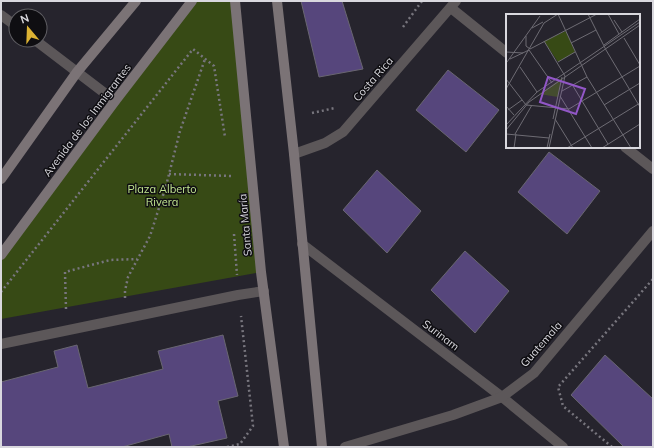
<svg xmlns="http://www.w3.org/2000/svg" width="654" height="448" font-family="Mulish,sans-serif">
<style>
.green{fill:#374a15}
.building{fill:#56467c;stroke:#696671}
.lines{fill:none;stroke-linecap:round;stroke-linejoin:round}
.path{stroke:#78767e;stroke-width:2.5;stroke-dasharray:2 3;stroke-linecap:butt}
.lane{stroke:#5c5759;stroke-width:10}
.street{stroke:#5c5759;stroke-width:10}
.secondary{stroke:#7b7376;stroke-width:10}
.labels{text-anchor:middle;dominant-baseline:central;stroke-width:3;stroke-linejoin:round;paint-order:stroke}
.street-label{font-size:11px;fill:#d9d8de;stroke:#0f0e12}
.park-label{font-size:11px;fill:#c2e690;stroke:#0f0e12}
.inset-road{fill:none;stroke:#6e6c74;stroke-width:1}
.view{fill:#9257c7;fill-opacity:0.15;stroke:#9257c7;stroke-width:2}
.inset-edge{fill:none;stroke:#d9d8de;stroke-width:2}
</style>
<rect width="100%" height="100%" fill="#26242d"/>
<polygon class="green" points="192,1 235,1 261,272 1,319 1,255"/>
<g class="building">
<polygon points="301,1 342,1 363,69 319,77"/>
<polygon points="448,70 499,110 466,152 416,110"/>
<polygon points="549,152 600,191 567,234 518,192"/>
<polygon points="377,170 421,211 387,253 343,210"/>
<polygon points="465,251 509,291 475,333 431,290"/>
<polygon points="223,335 238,396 218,401 227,438 187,447 172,447 169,434 122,447 1,447 1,382 58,367 54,351 77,345 88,388 163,369 158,351"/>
<polygon points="605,355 653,399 653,447 624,447 571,395"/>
</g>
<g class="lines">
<g class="path">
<polyline points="403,27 422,1"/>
<polyline points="312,113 335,108"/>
<polyline points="169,174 231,176"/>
<polyline points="234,234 237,275"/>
<polyline points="1,292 193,49 214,66 225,137"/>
<polyline points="125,298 125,291 128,277 150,236 166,186 180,131 205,59"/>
<polyline points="66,309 65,272 110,260 137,259"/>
<polyline points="227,447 240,444 253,426 241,316"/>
<polyline points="612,447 563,406 558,387 653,279"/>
</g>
<polyline class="lane" points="1,344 238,295 264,291"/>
<g class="street">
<polyline points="451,8 507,53"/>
<polyline points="1,15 16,26"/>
<polyline points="35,40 115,101"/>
<polyline points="625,147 653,169"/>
<polyline points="294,154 325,143 343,132 456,1"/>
<polyline points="302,244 502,397 563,447"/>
<polyline points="345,447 453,415 502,397 534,373 653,231"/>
</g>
<g class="secondary">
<polyline points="235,1 261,272 284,447"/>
<polyline points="277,1 294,154 322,447"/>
<polyline points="1,179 77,72 136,1"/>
<polyline points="1,255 115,101 192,1"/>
</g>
</g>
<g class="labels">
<g class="street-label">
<text transform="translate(373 79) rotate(-49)">Costa Rica</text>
<text transform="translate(87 120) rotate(-53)">Avenida de los Inmigrantes</text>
<text transform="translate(245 225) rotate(-95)">Santa María</text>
<text transform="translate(441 335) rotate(37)">Surinam</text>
<text transform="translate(541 344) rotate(-49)">Guatemala</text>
</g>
<g class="park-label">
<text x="162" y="189">Plaza Alberto<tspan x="162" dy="13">Rivera</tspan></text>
</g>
</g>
<g transform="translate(506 14)">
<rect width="134" height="134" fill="#26242d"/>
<path d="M60 17 69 38 52 48 38 27ZM56 64 52 83 33 80Z" fill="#374a15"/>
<path class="inset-road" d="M52 0 81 63 125 134M82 0 100 36 134 93M102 0 113 20M108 6 116 18M26 14 37 8M20 22V32L24 35 91 0M118 24 134 51M38 27 59 62 43 134M65 29 90 16M98 31 134 5M23 36 46 69M0 38 17 39M4 45 23 36M1 48 34 2M52 48 69 38M14 53 31 78M0 65 20 91 63 95 134 52M67 72 102 130M0 75 38 9 52 0M56 77 81 63M54 82 86 134M98 91 134 69M0 92 8 101M2 96 16 86M47 105 56 63M49 105 67 134M0 111 31 78 134 8M0 116 23 88 134 11M0 120 43 124M9 120 26 91M8 134 10 120M41 134 44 120M61 134 134 89M96 134 134 110"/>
<path class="view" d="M42 63 79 75 70 100 34 88Z"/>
<rect width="134" height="134" class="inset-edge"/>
</g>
<rect width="654" height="448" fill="none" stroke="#d9d8de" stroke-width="4"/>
<g transform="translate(28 28) rotate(341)"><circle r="19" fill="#0f0e12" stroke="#605f64"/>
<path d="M0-3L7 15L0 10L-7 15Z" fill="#dcb233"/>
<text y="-6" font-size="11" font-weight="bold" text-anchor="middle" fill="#d9d8de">N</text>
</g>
</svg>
